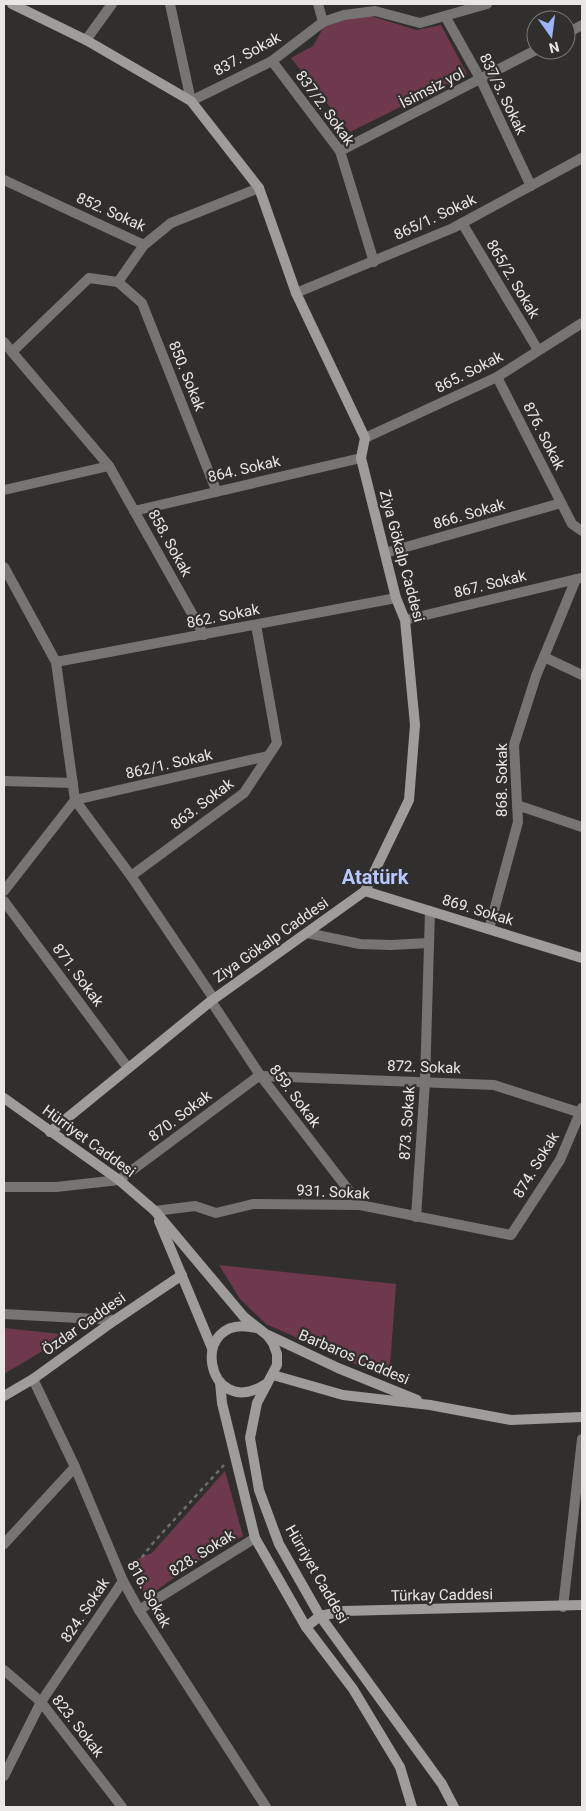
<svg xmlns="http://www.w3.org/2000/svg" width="586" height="1811" font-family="Roboto,sans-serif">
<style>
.green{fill:#6e394c}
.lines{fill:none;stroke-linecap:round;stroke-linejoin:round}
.path{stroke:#706e6c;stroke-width:2.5;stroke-dasharray:4 4;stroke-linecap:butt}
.street{stroke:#767574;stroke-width:10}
.secondary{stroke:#9e9d9b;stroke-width:10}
.labels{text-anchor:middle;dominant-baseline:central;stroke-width:4.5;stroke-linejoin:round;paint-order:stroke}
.street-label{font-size:15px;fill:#e9e7e6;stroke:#312f2d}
.district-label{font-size:20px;font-weight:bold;fill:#b7c7ff;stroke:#312f2d}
</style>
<rect width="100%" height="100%" fill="#312f2d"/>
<g class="green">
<polygon points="367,15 417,30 441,25 467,74 350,132 291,58 313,46 325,25"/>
<polygon points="219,1265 396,1284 389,1379 266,1324 240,1299"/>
<polygon points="4,1328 69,1335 4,1374"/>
<polygon points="225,1471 243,1536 196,1562 146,1598 129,1562 152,1553"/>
</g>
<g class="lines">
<polyline class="path" points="132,1570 153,1543 224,1465"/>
<g class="street">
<polyline points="170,4 191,101 272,61 323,22 344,15 375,11 420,23 487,4"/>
<polyline points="318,4 323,22"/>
<polyline points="445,16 481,80 531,186"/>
<polyline points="566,34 582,25"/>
<polyline points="86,40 112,4"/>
<polyline points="272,61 340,151 374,262"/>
<polyline points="340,151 536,50"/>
<polyline points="4,180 144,245"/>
<polyline points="462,223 538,350"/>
<polyline points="118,282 142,303 216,490"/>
<polyline points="296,293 453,228 582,158"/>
<polyline points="4,342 12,352 89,278 118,282 144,245 171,223 259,188"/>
<polyline points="12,352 109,466 204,635"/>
<polyline points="497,377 572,524 582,531"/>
<polyline points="365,438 497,377 582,323"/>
<polyline points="4,490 109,466"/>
<polyline points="134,511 361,458"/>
<polyline points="385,553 561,503"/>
<polyline points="4,567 56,662"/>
<polyline points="405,620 581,578"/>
<polyline points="544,657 582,675"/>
<polyline points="4,781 73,783"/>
<polyline points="75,800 131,876 214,999"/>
<polyline points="75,800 268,756"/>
<polyline points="517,805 582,827"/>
<polyline points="131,876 244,793 277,743 256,625"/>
<polyline points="4,891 75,800 56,662 396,598"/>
<polyline points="4,901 128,1068"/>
<polyline points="489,929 518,822 514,745 536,676 576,579"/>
<polyline points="307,933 360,944 391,945 429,943"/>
<polyline points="211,1001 260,1075 360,1205"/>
<polyline points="262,1076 494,1085 581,1113"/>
<polyline points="4,1187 56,1187 119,1180 260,1075"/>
<polyline points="155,1211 195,1206 216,1213 253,1204 360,1205 511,1235 560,1160 582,1108"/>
<polyline points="416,1217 425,1082 430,911"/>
<polyline points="4,1314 115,1320"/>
<polyline points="33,1379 75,1467 123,1581 139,1610 266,1807"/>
<polyline points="4,1544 75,1467"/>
<polyline points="563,1607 582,1439"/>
<polyline points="139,1610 255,1538"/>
<polyline points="4,1670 41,1702 122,1807"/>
<polyline points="4,1776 41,1702 123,1581"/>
</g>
<g class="secondary">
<polyline points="12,4 86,40 191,101 259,188 296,293 365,438 361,458 396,598 405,620 415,725 409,800 365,891 211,1001 50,1132"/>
<polyline points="365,891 582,958"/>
<polyline points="4,1098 119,1180 155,1211 244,1317 267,1335 273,1343 277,1354 277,1365 257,1403 250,1438 259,1490 279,1544 320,1616 442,1784 454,1807"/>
<polyline points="159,1221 212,1348"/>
<path d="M256 1328C187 1311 205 1423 266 1384"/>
<polyline points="268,1335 338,1368 417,1400"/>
<polyline points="273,1375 343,1395 430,1405 511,1420 582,1417"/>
<polyline points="220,1382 222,1403 255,1538 306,1627 353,1689 400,1767 412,1807"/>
<polyline points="4,1396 33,1379 115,1320 182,1275"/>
<polyline points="306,1627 320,1616 344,1611 582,1605"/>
</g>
</g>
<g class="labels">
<g class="street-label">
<text transform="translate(247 54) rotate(-29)">837. Sokak</text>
<text transform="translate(432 88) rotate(-27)">İsimsiz yol</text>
<text transform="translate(503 94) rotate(64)">837/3. Sokak</text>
<text transform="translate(325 108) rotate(54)">837/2. Sokak</text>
<text transform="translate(111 212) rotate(24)">852. Sokak</text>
<text transform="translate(435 217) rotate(-25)">865/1. Sokak</text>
<text transform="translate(513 279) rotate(59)">865/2. Sokak</text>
<text transform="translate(469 372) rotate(-27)">865. Sokak</text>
<text transform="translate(187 376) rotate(68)">850. Sokak</text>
<text transform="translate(544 436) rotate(63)">876. Sokak</text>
<text transform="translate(244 469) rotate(-13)">864. Sokak</text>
<text transform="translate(469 514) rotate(-16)">866. Sokak</text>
<text transform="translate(170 543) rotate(61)">858. Sokak</text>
<text transform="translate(402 556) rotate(75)">Ziya Gökalp Caddesi</text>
<text transform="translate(490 584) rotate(-14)">867. Sokak</text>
<text transform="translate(223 616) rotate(-11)">862. Sokak</text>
<text transform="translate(169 764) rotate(-13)">862/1. Sokak</text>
<text transform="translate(502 780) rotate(-90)">868. Sokak</text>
<text transform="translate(202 804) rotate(-37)">863. Sokak</text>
<text transform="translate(478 910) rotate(17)">869. Sokak</text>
<text transform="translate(271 940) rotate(-35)">Ziya Gökalp Caddesi</text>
<text transform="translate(78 975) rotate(53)">871. Sokak</text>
<text transform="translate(424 1067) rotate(2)">872. Sokak</text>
<text transform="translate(295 1096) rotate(53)">859. Sokak</text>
<text transform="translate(180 1116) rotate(-37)">870. Sokak</text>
<text transform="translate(407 1123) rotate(-86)">873. Sokak</text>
<text transform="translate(89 1141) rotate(36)">Hürriyet Caddesi</text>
<text transform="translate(536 1165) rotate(-59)">874. Sokak</text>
<text transform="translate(333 1192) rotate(3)">931. Sokak</text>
<text transform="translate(84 1324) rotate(-35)">Özdar Caddesi</text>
<text transform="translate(354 1357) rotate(23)">Barbaros Caddesi</text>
<text transform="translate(202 1553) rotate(-32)">828. Sokak</text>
<text transform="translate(317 1574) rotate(60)">Hürriyet Caddesi</text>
<text transform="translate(149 1594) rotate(61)">816. Sokak</text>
<text transform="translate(442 1595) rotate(-1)">Türkay Caddesi</text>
<text transform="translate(85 1610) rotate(-56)">824. Sokak</text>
<text transform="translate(78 1726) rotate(52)">823. Sokak</text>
</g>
<g class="district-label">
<text x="375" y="877">Atatürk</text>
</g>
</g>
<rect width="586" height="1811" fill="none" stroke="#e9e7e6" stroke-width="10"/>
<g transform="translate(551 35) rotate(166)"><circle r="24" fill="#312f2d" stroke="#7b7977"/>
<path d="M0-4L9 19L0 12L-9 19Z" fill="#9fb3fd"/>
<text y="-8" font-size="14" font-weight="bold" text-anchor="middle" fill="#e9e7e6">N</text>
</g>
</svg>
